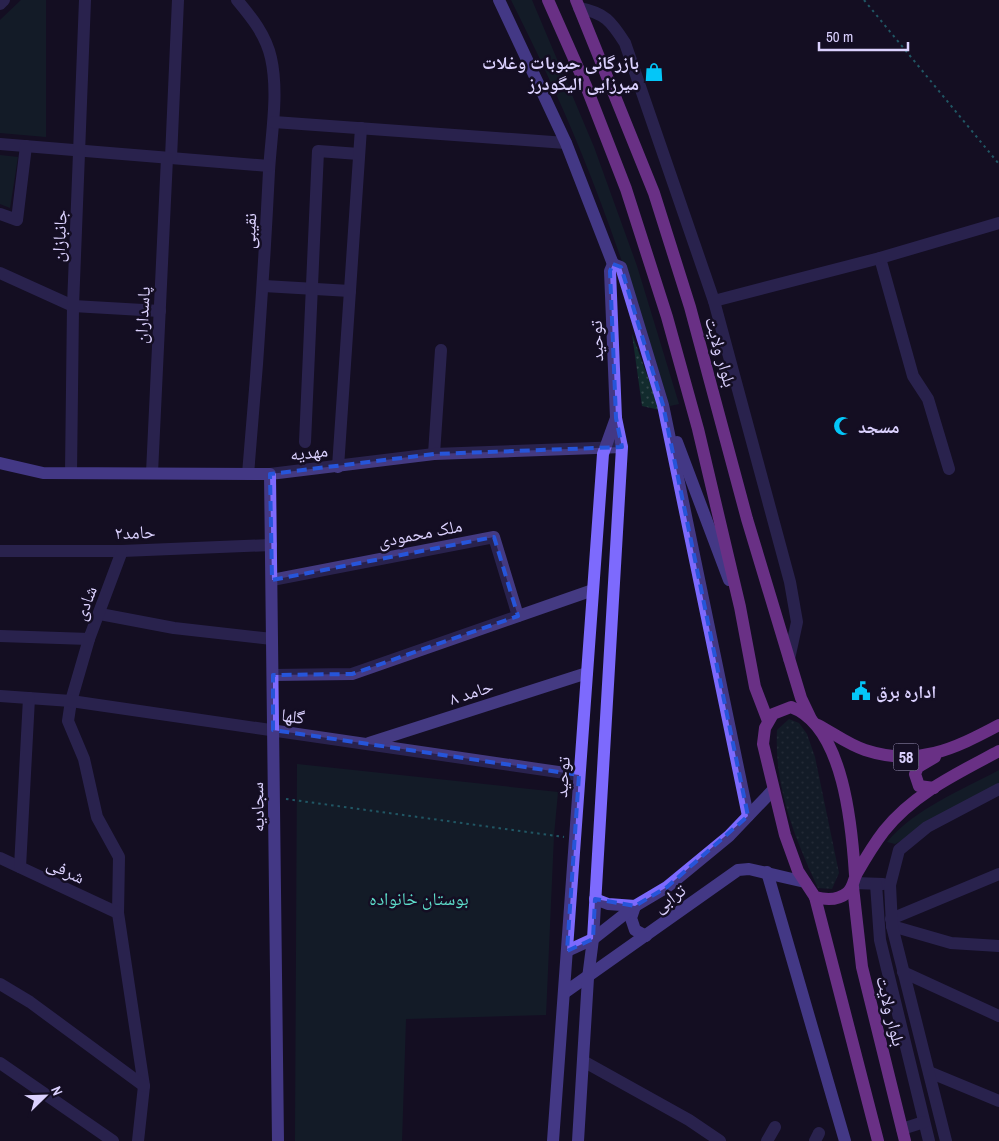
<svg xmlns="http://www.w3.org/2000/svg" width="999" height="1141" font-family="'Archivo Narrow','Noto Naskh Arabic',sans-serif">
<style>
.grass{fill:url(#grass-dots)}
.green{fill:#122b2d}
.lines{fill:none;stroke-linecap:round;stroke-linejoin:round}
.path{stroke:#30aeb3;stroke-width:2;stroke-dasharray:2.5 4;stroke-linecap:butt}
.street{stroke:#443a82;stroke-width:12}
.secondary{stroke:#7d6afd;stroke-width:12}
.primary{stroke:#d15afd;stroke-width:12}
.marked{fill:none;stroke:#2655da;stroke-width:4;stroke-dasharray:10 6;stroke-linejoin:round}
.labels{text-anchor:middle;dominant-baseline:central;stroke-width:5;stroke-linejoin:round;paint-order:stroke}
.shield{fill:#140e23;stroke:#9f96bc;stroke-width:1}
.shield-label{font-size:16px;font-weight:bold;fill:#dbd1fe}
.poi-label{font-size:18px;font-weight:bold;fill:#dbd1fe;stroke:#140e23;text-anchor:start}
.street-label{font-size:18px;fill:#dbd1fe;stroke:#140e23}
.park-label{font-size:18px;fill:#5edecb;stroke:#140e23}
</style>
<defs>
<pattern id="grass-dots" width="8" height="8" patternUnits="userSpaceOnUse" patternTransform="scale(1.25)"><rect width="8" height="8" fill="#122b2d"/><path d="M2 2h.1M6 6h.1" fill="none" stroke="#34494c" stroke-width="1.8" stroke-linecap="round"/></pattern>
</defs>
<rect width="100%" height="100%" fill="#140e23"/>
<g class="grass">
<polygon points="632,334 660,410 642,406"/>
<path d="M789 719 799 723 807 734 815 757 839 873 832 889 818 888C794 837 774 786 777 730Z"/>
</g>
<g class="green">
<polygon points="21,0 46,0 46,137 0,133 0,20"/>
<path d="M511 0H532L594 147 637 266 679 404 670 406C642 321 615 235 581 152 560 100 536 50 511 0Z"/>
<polygon points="0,155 18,157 10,208 0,204"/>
<polygon points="297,764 558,792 554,835 546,1015 406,1019 402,1141 295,1141"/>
<path d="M999 770V788L895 844 887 842C916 808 960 791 999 770Z"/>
</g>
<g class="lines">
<g class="path">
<polyline points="864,0 999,164"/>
<polyline points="286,799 564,837"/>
</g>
<g class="street">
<path d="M237 0C252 18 266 35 271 58 279 94 271 135 269 171 264 272 257 373 248 474"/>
<polyline points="0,4 4,0"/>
<path d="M579 8C605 13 611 21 625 43L714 301"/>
<polyline points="274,122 566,143"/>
<polyline points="0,144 269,166"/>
<polyline points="171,158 178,0"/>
<polyline points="0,214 17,220 26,146"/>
<polyline points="880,258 913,376 928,399 949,469"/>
<polyline points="0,273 73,306 160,311"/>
<polyline points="264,286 350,291"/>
<polyline points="305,442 318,151 359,154"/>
<polyline points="434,454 441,350"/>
<polyline points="338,467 361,128"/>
<polyline points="71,473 73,306 85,0"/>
<polyline points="152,473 167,158"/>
<polyline points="270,474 434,454 622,447"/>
<polyline points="0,551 122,551 271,545"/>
<polyline points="272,580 494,537 518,616"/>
<polyline points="100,614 174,628 272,639"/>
<polyline points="0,636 89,639 122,551"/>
<polyline points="89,639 71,701 68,721 84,759 97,817 119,857 118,913 144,1086 138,1141"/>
<polyline points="789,659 797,622 790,582 714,301 880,258 999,223"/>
<polyline points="273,675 352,674 593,590"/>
<polyline points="0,696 71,701 579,775"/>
<polyline points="369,743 587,673"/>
<polyline points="0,858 118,913"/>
<polyline points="20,867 29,698"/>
<polyline points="854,883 883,884"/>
<polyline points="876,884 880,940 929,1141"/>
<polyline points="891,919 999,874"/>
<polyline points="892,926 951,943 999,946"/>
<polyline points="903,972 999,1016"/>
<polyline points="0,984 30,1002 144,1086"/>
<polyline points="583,1061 689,1120 720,1141"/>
<polyline points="0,1063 113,1141"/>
<polyline points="929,1072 999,1101"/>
<polyline points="902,1129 924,1122"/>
<polyline points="767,1141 775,1127"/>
<polyline points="815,1141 819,1133"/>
<polyline points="946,1141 892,926 890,885 899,850 927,827 999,789"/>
</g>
<g class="secondary">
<polyline points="499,0 566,143 613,264"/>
<polyline points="613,264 621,267 663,405 748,816"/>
<polyline points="677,442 729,580"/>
<polyline points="0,463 43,473 270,474 278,1141"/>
<polyline points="767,872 845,1141"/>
<polyline points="595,899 608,904 635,906 631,918 635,930 646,936"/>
<polyline points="567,951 593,939 635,906 667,887 729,836 773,790"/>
<polyline points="564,993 738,870 749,869 805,882"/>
<polyline points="553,1141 603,454 616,418"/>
<polyline points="578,1141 588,978 593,939 622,447 616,418 610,271 613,264"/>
</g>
<g class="primary">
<polyline points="548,0 586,86 626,189 667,317 698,429 740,607 755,687 768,721"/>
<polyline points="576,0 654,193 690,307 747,519 801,698 811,719"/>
<path d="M818 725C833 733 849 745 865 750 917 767 954 749 999 725"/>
<polyline points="934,788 919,786 915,774 918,767 935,757"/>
<path d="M855 875C852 828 844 726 791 707L773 714 765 728 763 744 785 835 798 871 815 897C826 900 837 901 847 893 854 887 853 880 857 873 865 859 874 844 884 831 913 794 958 773 999 751"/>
<polyline points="853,887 862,967 905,1141"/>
<polyline points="815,897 878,1141"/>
</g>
</g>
<path d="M0 0H999V1141H0ZM613 264 621 267 663 405 748 816 667 887 635 906 595 899 593 939 567 951 579 775 273 730V675L352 674 518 616 494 537 272 580 270 474 434 454 622 447 616 418 610 271Z" fill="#140e23" fill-opacity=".55" fill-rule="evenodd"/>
<path class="marked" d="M613 264 621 267 663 405 748 816 667 887 635 906 595 899 593 939 567 951 579 775 273 730V675L352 674 518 616 494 537 272 580 270 474 434 454 622 447 616 418 610 271Z"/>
<defs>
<g id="shop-bare" transform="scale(1.5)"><path d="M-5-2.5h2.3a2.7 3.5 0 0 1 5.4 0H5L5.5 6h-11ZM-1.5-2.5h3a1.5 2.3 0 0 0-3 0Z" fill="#04c6f8" stroke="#140e23" stroke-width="2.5" paint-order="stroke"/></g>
<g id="mosque-bare" transform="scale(1.5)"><path d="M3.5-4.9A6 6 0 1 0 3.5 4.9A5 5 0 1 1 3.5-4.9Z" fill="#04c6f8" stroke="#140e23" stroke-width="2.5" paint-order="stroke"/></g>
<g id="civic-bare" transform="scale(1.5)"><path d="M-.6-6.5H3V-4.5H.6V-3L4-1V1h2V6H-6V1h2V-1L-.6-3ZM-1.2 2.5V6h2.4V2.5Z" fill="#04c6f8" stroke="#140e23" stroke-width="2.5" paint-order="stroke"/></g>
</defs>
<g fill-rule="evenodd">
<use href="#shop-bare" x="654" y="72"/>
<use href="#mosque-bare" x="843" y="426"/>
<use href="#civic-bare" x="861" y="691"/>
</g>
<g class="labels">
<rect class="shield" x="893.5" y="743.5" width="25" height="27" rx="4"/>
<g class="shield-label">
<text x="906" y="757">58</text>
</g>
<g class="poi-label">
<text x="639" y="62" text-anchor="end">بازرگانی حبوبات وغلات<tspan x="639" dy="21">میرزایی الیگودرز</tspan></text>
<text x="858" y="426">مسجد</text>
<text x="876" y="691">اداره برق</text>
</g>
<g class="street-label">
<text transform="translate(249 231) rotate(-87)">نقیبی</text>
<text transform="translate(59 236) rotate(-87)">جانبازان</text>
<text transform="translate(142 315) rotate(-87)">پاسداران</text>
<text transform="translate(596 341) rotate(-92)">توحید</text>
<text transform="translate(721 352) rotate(74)">بلوار ولایت</text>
<text transform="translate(309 452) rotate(-6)">مهدیه</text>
<text transform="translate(135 532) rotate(-2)">حامد۲</text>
<text transform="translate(420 533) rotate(-11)">ملک محمودی</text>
<text transform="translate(85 603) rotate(-69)">شادی</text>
<text transform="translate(471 692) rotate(-18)">حامد ۸</text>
<text transform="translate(293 716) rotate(8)">گلها</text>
<text transform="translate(562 777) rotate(-86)">توحید</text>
<text transform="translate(257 807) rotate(-91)">سجادیه</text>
<text transform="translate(66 870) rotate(25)">شرفی</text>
<text transform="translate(669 898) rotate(-36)">ترابی</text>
<text transform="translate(891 1011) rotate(76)">بلوار ولایت</text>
</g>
<g class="park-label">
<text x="419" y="898">بوستان خانواده</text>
</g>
</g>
<g transform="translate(45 1096) rotate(67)" stroke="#140e23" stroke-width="4" paint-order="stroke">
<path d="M0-4L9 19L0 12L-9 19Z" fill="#dbd1fe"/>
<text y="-8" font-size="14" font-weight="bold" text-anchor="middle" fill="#dbd1fe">N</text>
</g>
<path d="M819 42v8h89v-8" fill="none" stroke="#dbd1fe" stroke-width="2.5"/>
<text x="826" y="42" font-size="15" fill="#dbd1fe" stroke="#140e23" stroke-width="4" paint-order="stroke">50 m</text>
</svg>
